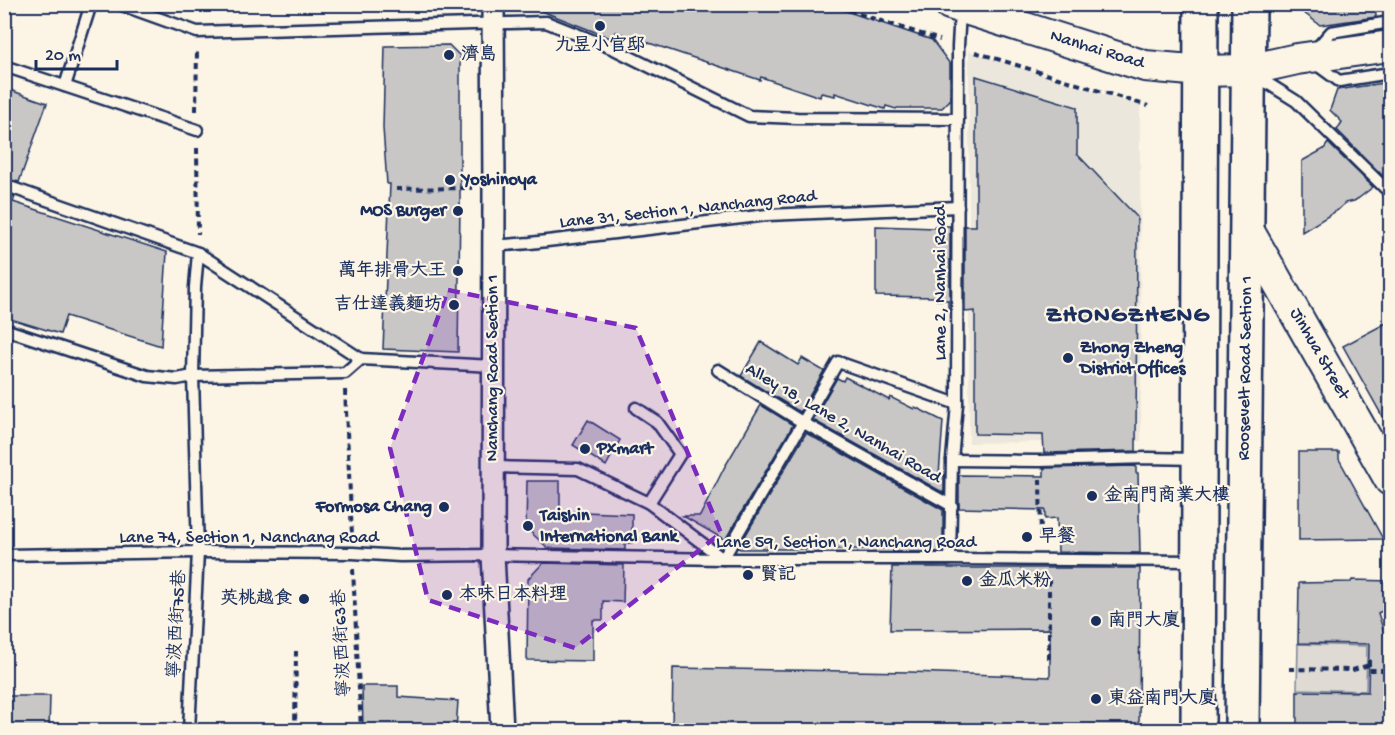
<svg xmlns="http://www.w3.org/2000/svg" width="1395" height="735" font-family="'Gochi Hand','LXGW WenKai TC',sans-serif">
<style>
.built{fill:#ece7dc}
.green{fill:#dfdbd4;stroke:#7d8599;stroke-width:1.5}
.building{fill:#c8c7c6;stroke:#1b2f5e;stroke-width:1.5}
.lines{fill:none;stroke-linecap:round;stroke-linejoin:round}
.lane-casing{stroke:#1b2f5e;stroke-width:15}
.street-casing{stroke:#1b2f5e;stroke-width:26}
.secondary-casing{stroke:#1b2f5e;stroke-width:34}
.primary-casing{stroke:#1b2f5e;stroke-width:38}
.path{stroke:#1b2f5e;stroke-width:4;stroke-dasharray:6 4.5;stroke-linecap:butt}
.lane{stroke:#fcf5e5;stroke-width:10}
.street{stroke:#fcf5e5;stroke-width:21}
.secondary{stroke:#fcf5e5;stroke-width:30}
.primary{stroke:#fcf5e5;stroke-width:33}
.marked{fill:#7b2cbf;fill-opacity:0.2;stroke:#7b2cbf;stroke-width:4.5;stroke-dasharray:12 8;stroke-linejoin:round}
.poi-dot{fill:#1b2f5e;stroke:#fcf5e5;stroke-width:2}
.labels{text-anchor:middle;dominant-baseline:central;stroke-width:4.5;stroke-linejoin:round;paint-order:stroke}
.poi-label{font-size:18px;font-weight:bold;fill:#1b2f5e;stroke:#fcf5e5;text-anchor:start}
.street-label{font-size:18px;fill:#1b2f5e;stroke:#fcf5e5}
.district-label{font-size:24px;font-weight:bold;letter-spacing:1.5px;fill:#1b2f5e;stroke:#fcf5e5}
</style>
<rect width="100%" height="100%" fill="#fcf5e5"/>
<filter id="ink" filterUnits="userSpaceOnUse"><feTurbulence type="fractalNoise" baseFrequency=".0167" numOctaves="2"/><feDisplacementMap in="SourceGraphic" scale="12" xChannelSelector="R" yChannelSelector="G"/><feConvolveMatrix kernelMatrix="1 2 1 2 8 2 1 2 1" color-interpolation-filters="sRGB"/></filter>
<g filter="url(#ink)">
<polygon class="built" points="969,51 1140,106 1141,441 969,443"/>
<polygon class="green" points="1298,644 1367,646 1366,691 1297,689"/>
<g class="building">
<polygon points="530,4 825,4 932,40 950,64 950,100 942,108 897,108 896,109 886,106 885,109 835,93 835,96 821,93 820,97 761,77 760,80 616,32 613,39 529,6"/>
<polygon points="1292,4 1375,4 1376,17 1320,25"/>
<polygon points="449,45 460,56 460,203 458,352 383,349 390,184 387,184 383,128 385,46"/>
<polygon points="976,76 1077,107 1077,154 1137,217 1136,451 1044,453 1043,435 975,434 975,311 965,312 965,226 976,226"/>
<polygon points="1390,82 1390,172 1384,177 1337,130 1342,122 1330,110 1337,90"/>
<polygon points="4,88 47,103 19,182 4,178"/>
<polygon points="1328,143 1373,187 1359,198 1354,201 1345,203 1338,210 1302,232 1302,161 1324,149"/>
<polygon points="4,193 15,197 13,202 167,252 161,346 66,316 60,334 4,317"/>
<polygon points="876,226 935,228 935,226 950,226 950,312 948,312 948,300 936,300 936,297 876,296"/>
<polygon points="1390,321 1390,430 1343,346"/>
<polygon points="761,342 798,365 802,358 824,371 800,412 741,376"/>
<polygon points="845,377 889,400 890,397 914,409 915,407 943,421 939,475 944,475 944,493 813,420 837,378 843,381"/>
<polygon points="761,405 793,425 725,540 683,516 700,516 724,468"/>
<polygon points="588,420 620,440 606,466 573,445"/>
<polygon points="806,433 943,510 943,552 893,552 893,549 740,549 738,548"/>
<polygon points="1299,452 1339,452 1339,459 1383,539 1299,540"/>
<polygon points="1136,466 1136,473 1138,473 1140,553 1058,552 1057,518 1045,519 1045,510 959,508 959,475 1044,476 1044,468"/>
<polygon points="527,481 560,481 560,511 632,514 632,543 625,543 625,550 548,548 526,528"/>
<polygon points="543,563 624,565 623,602 603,601 603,620 593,620 593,661 527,660 528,579"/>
<polygon points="892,567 948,567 948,568 1140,568 1139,730 672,730 673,668 910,672 1050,677 1050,629 890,630"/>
<polygon points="1352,580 1390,581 1390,607 1378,613 1390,652 1390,730 1297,730 1297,691 1368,692 1369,644 1298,643 1299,583 1351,582"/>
<polygon points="362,686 398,686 398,697 458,701 456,730 363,730"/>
<polygon points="4,696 50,696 49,730 4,730"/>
</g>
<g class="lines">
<g class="lane-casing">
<g id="lane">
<polyline points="119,4 197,32 546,22 614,49 749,116 797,118 958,119"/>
<polyline points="1316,49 1331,32 1390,22"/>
<polyline points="1313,62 1339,81 1390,73"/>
<polyline points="4,66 197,130"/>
<polyline points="1253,74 1296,101 1390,193"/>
<polyline points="65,86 91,4"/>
<polyline points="4,185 198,253 361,359"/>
<polyline points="493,246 530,243 767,215 958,207"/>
<polyline points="4,329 147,376 177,379 193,376 345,373 361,359 493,366"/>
<polyline points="718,370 802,422 952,506"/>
<polyline points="636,408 657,422 680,454 649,503"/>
<polyline points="952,460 1040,461 1148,458 1196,459"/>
<polyline points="493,467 578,469 649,503 723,559 838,362 957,404"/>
<polyline points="4,555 198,552 353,553 400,556 493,555 723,559 950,559 1195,561"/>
<polyline points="950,559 952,460 957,404 958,46 960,11"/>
<polyline points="189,730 198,552 193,376 195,287 198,253"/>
</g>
</g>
<g class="street-casing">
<polyline id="street" points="493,4 494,188 493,555 502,730"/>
</g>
<g class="secondary-casing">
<g id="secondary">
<polyline points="950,4 1145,66 1202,71 1248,70 1297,59 1390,46"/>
<polyline points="1247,228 1390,480"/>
</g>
</g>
<g class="primary-casing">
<g id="primary">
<polyline points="1198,730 1201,4"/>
<polyline points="1242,730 1249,4"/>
</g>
</g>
<g class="path">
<polyline points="829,4 940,40"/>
<polyline points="975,52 1148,106"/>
<polyline points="196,111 197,50"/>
<polyline points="197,148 198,234"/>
<polyline points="396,189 472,188"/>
<polyline points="345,390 352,535"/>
<polyline points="1040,479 1041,541"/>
<polyline points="353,569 361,730"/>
<polyline points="1049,659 1049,579"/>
<polyline points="1369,660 1369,670 1390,670"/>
<polyline points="1289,669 1353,670 1369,665"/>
<polyline points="295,730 296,651"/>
</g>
<use href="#lane" class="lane"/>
<use href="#street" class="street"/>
<use href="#secondary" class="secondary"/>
<use href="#primary" class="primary"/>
</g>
</g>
<path class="marked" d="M448 290 636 328 721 533 575 648 428 600 390 448Z"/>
<g class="poi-dot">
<circle cx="600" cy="26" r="6"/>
<circle cx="449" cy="55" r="6"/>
<circle cx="450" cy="180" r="6"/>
<circle cx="458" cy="211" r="6"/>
<circle cx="458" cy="271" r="6"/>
<circle cx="454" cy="305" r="6"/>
<circle cx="1068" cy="358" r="6"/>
<circle cx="585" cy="449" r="6"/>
<circle cx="1092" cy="496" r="6"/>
<circle cx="444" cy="507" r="6"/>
<circle cx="528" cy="526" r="6"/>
<circle cx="1027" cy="537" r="6"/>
<circle cx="748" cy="575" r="6"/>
<circle cx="967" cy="581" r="6"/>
<circle cx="447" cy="595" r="6"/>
<circle cx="304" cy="599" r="6"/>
<circle cx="1096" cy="621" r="6"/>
<circle cx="1096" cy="699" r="6"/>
</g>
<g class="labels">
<g class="poi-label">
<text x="600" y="46" text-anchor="middle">九昱小官邸</text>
<text x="461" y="55">濟島</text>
<text x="462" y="180">Yoshinoya</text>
<text x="446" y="211" text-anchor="end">MOS Burger</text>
<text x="446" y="271" text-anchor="end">萬年排骨大王</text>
<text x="442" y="305" text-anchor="end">吉仕達義麵坊</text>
<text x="1080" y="348">Zhong Zheng<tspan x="1080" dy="21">District Offices</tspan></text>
<text x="597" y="449">Pxmart</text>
<text x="1104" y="496">金南門商業大樓</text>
<text x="432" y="507" text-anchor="end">Formosa Chang</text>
<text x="540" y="516">Taishin<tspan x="540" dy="21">International Bank</tspan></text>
<text x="1039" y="537">早餐</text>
<text x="760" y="575">賢記</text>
<text x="979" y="581">金瓜米粉</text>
<text x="459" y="595">本味日本料理</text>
<text x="292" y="599" text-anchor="end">英桃越食</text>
<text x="1108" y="621">南門大廈</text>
<text x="1108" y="699">東益南門大廈</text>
</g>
<g class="street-label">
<text transform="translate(1097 50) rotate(17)">Nanhai Road</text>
<text transform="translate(688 210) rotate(-6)">Lane 31, Section 1, Nanchang Road</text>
<text transform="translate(941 283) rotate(-90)">Lane 2, Nanhai Road</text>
<text transform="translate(1319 354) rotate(60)">Jinhua Street</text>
<text transform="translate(493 368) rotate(-90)">Nanchang Road Section 1</text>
<text transform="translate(1246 368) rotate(-89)">Roosevelt Road Section 1</text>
<text transform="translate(843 424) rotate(30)">Alley 18, Lane 2, Nanhai Road</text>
<text x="249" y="538">Lane 74, Section 1, Nanchang Road</text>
<text x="846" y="543">Lane 59, Section 1, Nanchang Road</text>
<text transform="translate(178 624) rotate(-87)">寧波西街75巷</text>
<text transform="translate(343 643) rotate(-93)">寧波西街63巷</text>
</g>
<g class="district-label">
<text x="1128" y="316">ZHONGZHENG</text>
</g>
</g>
<rect width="1395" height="735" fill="none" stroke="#fcf5e5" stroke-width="24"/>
<rect x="12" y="12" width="1371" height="711" fill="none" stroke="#1b2f5e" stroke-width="2" filter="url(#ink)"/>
<path d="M36 60v9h81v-9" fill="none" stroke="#1b2f5e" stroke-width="3"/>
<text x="45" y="60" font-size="18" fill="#1b2f5e" stroke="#fcf5e5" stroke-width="4.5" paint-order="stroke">20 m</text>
</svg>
